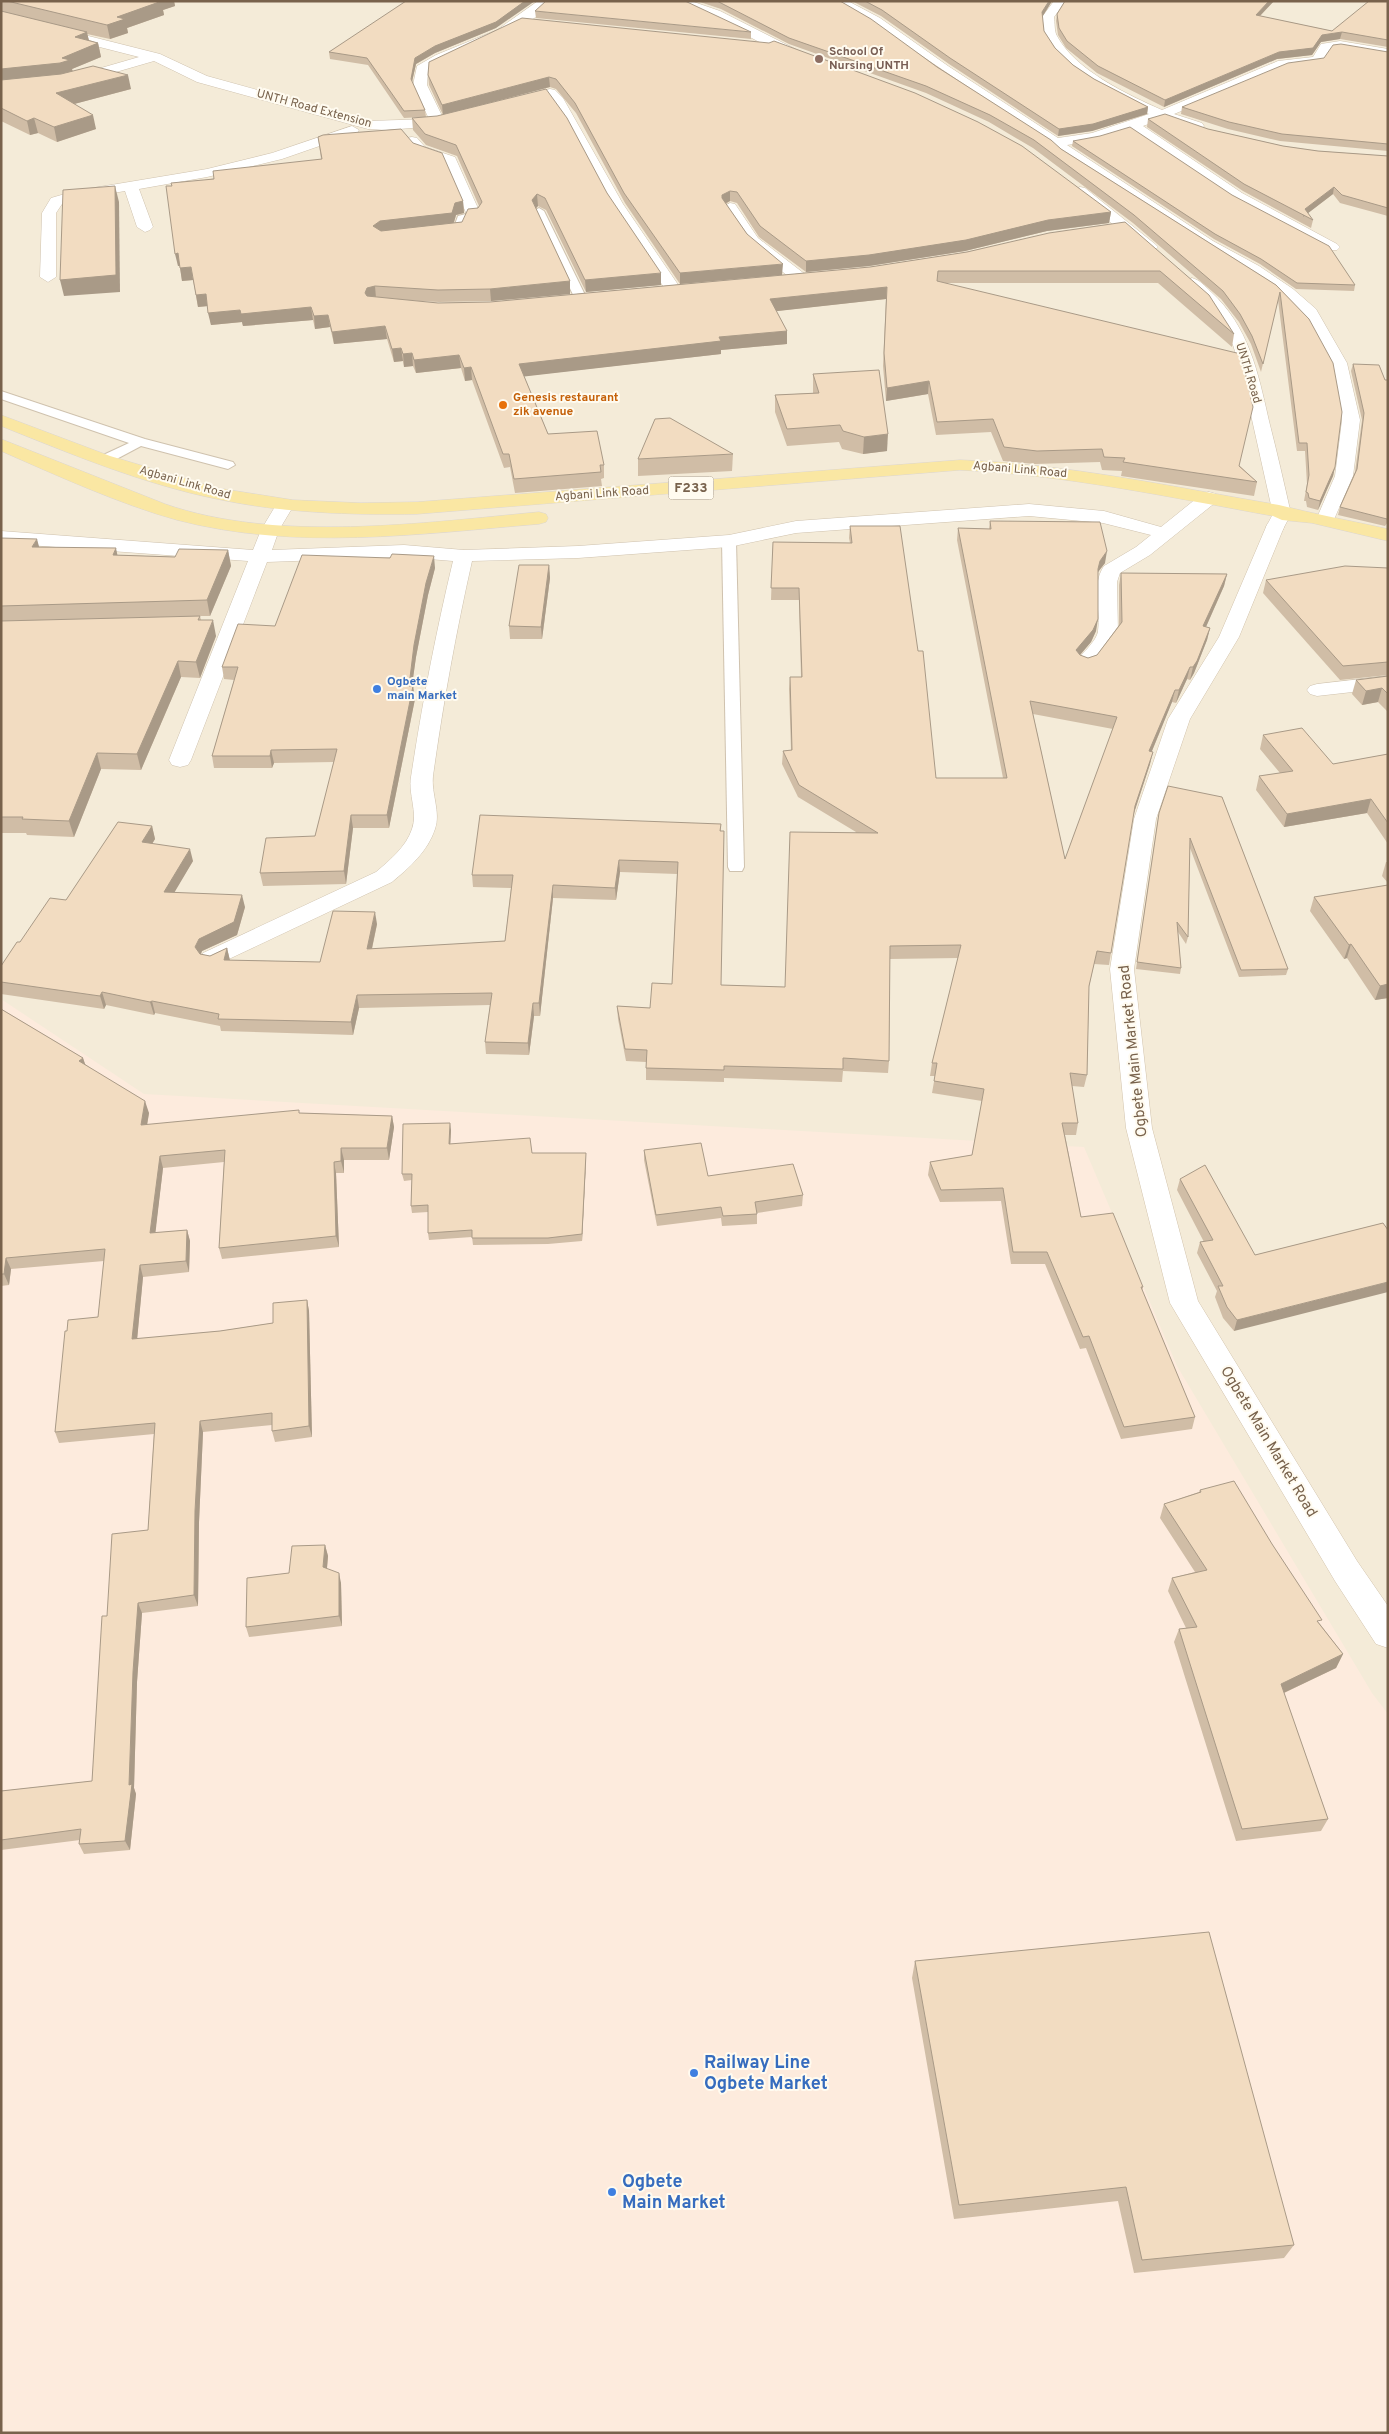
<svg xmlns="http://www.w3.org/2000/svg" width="1389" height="2434" font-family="Overpass,sans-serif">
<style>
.residential{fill:#f4ebd8}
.commercial{fill:#fdebdd}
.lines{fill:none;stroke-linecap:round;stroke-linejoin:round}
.lane-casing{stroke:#cfc2ae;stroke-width:2}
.street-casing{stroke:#cfc2ae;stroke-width:1}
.secondary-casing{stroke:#d2c3ac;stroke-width:1}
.primary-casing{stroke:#dcd6d0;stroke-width:1}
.lane{fill:#fff;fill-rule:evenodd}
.street{fill:#fff;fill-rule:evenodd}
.secondary{fill:#fff;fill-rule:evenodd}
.primary{fill:#fae7a3;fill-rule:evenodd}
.wall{fill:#d0bda6;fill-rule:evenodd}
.shaded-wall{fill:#a99a87}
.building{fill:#f2dcc1;stroke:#a99a87;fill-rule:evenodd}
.education-dot{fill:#8d6e63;stroke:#fffbf0;stroke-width:2}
.food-dot{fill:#e8710a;stroke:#fffbf0;stroke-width:2}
.shop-dot{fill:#3f7fe0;stroke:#fffbf0;stroke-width:2}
.labels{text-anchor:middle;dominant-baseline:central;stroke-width:4;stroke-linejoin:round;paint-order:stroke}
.far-education-label{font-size:12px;font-weight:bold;fill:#785e54;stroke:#fffbf0;text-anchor:start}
.far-street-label{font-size:12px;fill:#78624c;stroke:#fffbf0}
.far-food-label{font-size:12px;font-weight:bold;fill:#c56008;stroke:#fffbf0;text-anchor:start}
.far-shop-label{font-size:12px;font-weight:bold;fill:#366cbe;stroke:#fffbf0;text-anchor:start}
.shield{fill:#fffbf0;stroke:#a0907d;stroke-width:1}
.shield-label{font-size:14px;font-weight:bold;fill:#78624c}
.street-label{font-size:15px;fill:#78624c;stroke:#fffbf0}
.near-shop-label{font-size:18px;font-weight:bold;fill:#366cbe;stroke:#fffbf0;text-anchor:start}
</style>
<rect width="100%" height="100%" fill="#fdf8e9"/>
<rect class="residential" x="1" y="1" width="1387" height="2432"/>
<polygon class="commercial" points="1,999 144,1094 1084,1147 1177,1366 1372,1693 1388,1714 1388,2433 1,2433"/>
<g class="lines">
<g class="lane-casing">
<g id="lane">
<polygon points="539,208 544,211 587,299 585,301 577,301 575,299 534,211"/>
<polygon points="474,212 479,215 467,220 463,232 441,235 435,232 437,230 454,227 458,216"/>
<polygon points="1,391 145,439 233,462 235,465 228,469 141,446 109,463 99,463 97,460 99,457 129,443 1,399"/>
<polygon points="729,537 736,541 744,867 742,871 730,871 728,867 722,541"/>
</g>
</g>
<g class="street-casing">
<g id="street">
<path d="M538 1H552C521 39 468 45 428 71L427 85 445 122 438 126 386 130 368 129 197 82 154 61 64 87 1 94V86L63 79 139 57 1 22V14L160 54 207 76 369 121 429 119 413 85 417 66 436 55 497 30Z"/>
<polygon points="672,1 691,1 720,11 811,57 805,61 778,52 712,17"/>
<path d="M832 1H848L880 18 948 66 1058 138 1092 133 1149 114C1121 102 1050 65 1043 33 1042 28 1042 22 1042 17L1054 1H1066L1054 17C1055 23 1054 31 1057 36 1075 70 1128 95 1162 110L1278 61 1313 57 1321 44 1340 41 1388 49V57L1340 49 1330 50 1322 63 1286 68 1174 114 1202 123 1204 126 1202 129 1197 130 1162 119 1143 126 1242 193 1337 244 1340 247 1337 250H1327L1232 199 1130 130 1099 140 1067 145 1213 241 1259 266 1293 289 1316 309 1347 363 1360 420 1353 476 1332 524H1318L1316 520 1335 476 1342 420 1331 363 1303 315 1281 295 1247 272 1203 247 1061 155 1051 146 938 72 872 24Z"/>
<polygon points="550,89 555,90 563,98 623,204 681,289 679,292 667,292 665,289 609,204 551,100 548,98 512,107 505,103 507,100"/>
<polygon points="352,126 359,130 357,133 282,159 207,177 139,189 153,227 150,230 145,232 137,227 125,191 77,199 62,204 56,213 56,277 48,282 40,277 42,213 51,198 75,191 207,169 272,153"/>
<path d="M412 137 417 138 425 147 455 157 481 215 479 218 474 219 467 215 444 163C428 157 415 155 405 141L407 138Z"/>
<polygon points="1080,187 1085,188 1155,244 1158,247 1155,250 1145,250 1075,194 1073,191"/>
<polygon points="730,203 735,204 758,238 806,275 808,278 806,281 794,281 748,244 723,207"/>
<path d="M1192 278C1200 280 1205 286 1210 291 1249 326 1258 373 1269 421 1277 452 1284 483 1291 514L1282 531H1268L1266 527 1273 514 1241 370 1233 345 1208 306 1184 283Z"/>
<path d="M1209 492 1216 494 1218 498 1216 502 1150 555 1120 573 1117 582 1118 633 1093 666 1086 668 1079 666 1076 662C1082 653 1097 641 1098 631 1101 609 1091 585 1104 566L1136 547 1151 535 1103 523 1029 516 796 533 729 547 578 558 472 561C456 632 443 704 433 776 431 794 441 812 435 829 428 851 409 868 392 882L212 967 203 965 200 959 203 953 376 872C390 860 406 847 412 829 418 812 408 794 411 777 422 704 436 632 453 561L404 557 267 562 191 760 188 765 180 767 172 765 169 760 248 561 1 543V531L253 550 261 530 276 505 278 501H292L294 505 279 530 272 550 404 545 464 550 578 546 729 535 796 521 1029 504 1104 511 1161 527 1202 494Z"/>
<polygon points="1388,676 1388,688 1317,696 1310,694 1307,690 1310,686 1317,684"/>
</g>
</g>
<g class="secondary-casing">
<polygon id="secondary" points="1275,521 1282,523 1284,527 1239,637 1190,719 1156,819 1134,969 1152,1128 1198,1301 1357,1561 1388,1606 1388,1648 1376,1644 1335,1581 1170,1303 1126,1128 1110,969 1134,819 1168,719 1219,637 1266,527 1268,523"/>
</g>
<g class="primary-casing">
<g id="primary">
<path d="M1 415 110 456 217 488 293 500 361 503 417 502 960 460C1068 464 1173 487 1279 505 1314 514 1352 521 1388 529V541L1312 523 1282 520 1273 516C1169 497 1066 475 960 470L417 514C350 515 283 513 217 499 143 484 71 454 1 426Z"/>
<path d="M1 439 165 504C277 543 423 523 539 512L546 514 548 518 546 522 539 524C420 534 295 551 177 520 119 504 56 475 1 451Z"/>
</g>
</g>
<use href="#lane" class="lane"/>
<use href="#street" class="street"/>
<use href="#secondary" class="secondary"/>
<use href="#primary" class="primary"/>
</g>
<g class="wall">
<polygon points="1,1 174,1 175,6 163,10 164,15 127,28 128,33 110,39 87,34 89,40 98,43 101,57 72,69 73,71 131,89 74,104 96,129 57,142 38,133 30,135 1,121"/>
<polygon points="697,1 840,1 1061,149 1276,285 1309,319 1335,467 1333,476 1318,510 1307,507 1306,501 1304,501 1307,484 1305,451 1297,451 1278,300 1261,372 1251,344 1239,322 1221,299 1133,223 1033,148 989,122 926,93 789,44 721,9"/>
<polygon points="852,1 1052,1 1042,17 1044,31 1055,48 1073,65 1094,79 1148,107 1147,114 1092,131 1058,136 949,64 881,16"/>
<polygon points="1065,1 1274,1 1260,16 1332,31 1388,1 1388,47 1340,39 1321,42 1312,55 1277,59 1164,107 1097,73 1066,48 1058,35 1056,21 1057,14"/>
<polygon points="535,11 751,32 751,39 536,18"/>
<polygon points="522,18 1111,212 1109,223 1047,231 965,251 869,266 806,272 759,237 737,203 730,201 726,204 747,234 782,275 680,284 625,203 576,113 556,89 550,87 443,115 429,85 428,75"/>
<polygon points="496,28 435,53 416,64 412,82 425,110 426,117 607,193 661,285 586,292 546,210 538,206 536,209 570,281 570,294 491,301 439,302 400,300 438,303 490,302 870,267 967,252 1125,222 1234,334 1232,347 1158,283 947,283 1240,466 1257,482 1254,496 1121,476 1122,471 1102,470 1100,462 1035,464 1003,461 991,432 936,435 928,394 886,401 883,366 886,299 776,311 787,331 787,344 721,350 721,354 524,376 548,434 604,465 604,478 601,479 602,486 515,493 510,467 504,468 472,380 465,381 461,368 416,373 413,366 404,367 403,361 394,362 387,339 334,344 330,327 315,329 313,320 243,326 242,322 211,325 208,306 198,307 193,280 182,281 180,266 178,266 172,186 321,159 318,137 463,201 464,213 456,215 454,223 462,222 479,206 457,156 426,145 413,130 412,118 422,117 404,118 368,65 330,59 329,52"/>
<polygon points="1388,52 1388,151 1280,141 1228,129 1181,114 1182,107"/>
<polygon points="1148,119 1208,129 1283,146 1318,151 1388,156 1388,216 1340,203 1333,194 1308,213 1313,220 1311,228 1243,191 1147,127"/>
<polygon points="1073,141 1355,285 1354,291 1296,289 1260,264 1214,239 1072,146"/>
<polygon points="1353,364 1385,380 1388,380 1388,522 1385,526 1338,515 1340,507 1355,472 1362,420 1351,371"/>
<polygon points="813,374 887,451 863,454 842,449 839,442 787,446 775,412 775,395 813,393"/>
<polygon points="733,454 732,471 638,476 638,459"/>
<path d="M990 521 1105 563 1098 572 1096 631 1091 642 1080 655 1088 658 1097 655 1119 625V585L1121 573 1227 574 1224 586 1206 627 1210 628 1207 640 1194 673 1190 680 1187 679 1176 703 1172 702 1152 751 1150 764 1133 816 1109 965 1094 964 1089 987 1087 1075 1084 1087 1072 1086 1078 1123 1076 1135H1065L1081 1217 1143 1287 1142 1291 1195 1417 1192 1429 1121 1439 1086 1348 1080 1349 1045 1264H1011L1001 1201 940 1202 928 1175 930 1162 972 1155 982 1101 932 1093 935 1076H930L932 1063 958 958 890 959 889 1061 888 1073 843 1071 842 1082 724 1078V1082L646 1080V1062L626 1061 618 1019 617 1006 650 1008 672 984 677 874 620 872 616 900 553 898 540 1016H534L529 1055 486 1054 485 1042 490 1005 359 1008 353 1035 221 1031 220 1026 155 1013 154 1015 106 1005 104 1009 1 994V966L20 942 66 900 152 826 155 839 152 844 193 861 174 892 245 907 237 935 202 951 201 954 210 956 227 948 230 960 320 962 377 924 372 949 505 941 511 888 473 887 472 875 721 824V985L785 987 856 832 798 797 782 764 783 751 791 750 789 689 790 677H801L799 600H771L773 542 850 543 849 538 850 526 936 778H1003L957 540 958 528 989 529ZM1033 714 1113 729 1065 859Z"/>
<polygon points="1,538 39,547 117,555 175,557 228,550 231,566 210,616 200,616 201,620 216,636 200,678 181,677 141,770 101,769 74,837 27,835 26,833 1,833"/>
<polygon points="549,565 550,578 542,639 510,639 509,626"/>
<polygon points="435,568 428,595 416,657 412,686 413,686 415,699 389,828 353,828 346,884 263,886 260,873 315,836 334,762 274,763 272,768 214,768 212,756 234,680 224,679 222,667 275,626"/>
<polygon points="1388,568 1388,675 1340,680 1263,593 1266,580"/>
<polygon points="1388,676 1388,712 1378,702 1362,705 1352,694 1356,680"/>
<polygon points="1263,735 1333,764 1388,754 1388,844 1367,813 1284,827 1256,790 1259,776 1280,773 1260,749"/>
<polygon points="1222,797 1288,969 1286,975 1239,977 1190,848 1188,937 1186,944 1178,932 1181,968 1180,974 1136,969 1159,813"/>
<polygon points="1386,862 1388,862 1388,883 1382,876"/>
<polygon points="1388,885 1388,998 1375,1000 1347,958 1344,959 1310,911 1314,897"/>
<polygon points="1,1009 83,1058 85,1064 149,1113 147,1125 300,1113 392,1116 394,1127 389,1160 344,1160 344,1173 336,1173 339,1247 222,1259 219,1248 224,1162 163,1168 155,1233 187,1230 190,1241 189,1272 143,1277 137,1339 220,1331 273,1323 307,1300 309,1311 312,1437 275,1442 272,1431 272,1425 203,1432 199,1522 198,1606 142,1613 137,1682 134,1788 136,1794 130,1850 84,1854 79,1844 80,1840 1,1850 1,1791 92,1781 107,1616 148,1530 154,1434 59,1443 55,1432 67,1331 98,1317 104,1261 11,1269 9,1285 1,1286"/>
<polygon points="451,1130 450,1144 532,1153 586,1160 582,1241 548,1244 473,1245 472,1237 429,1240 428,1233 428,1212 412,1213 411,1206 412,1180 404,1181 402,1174"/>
<polygon points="644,1150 708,1176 803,1195 802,1206 757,1213 757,1224 722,1226 721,1218 657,1226 644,1160"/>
<polygon points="1180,1179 1255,1255 1383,1223 1234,1331 1223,1318 1215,1297 1217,1291 1197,1253 1200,1242 1204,1242 1177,1190"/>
<polygon points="1200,1490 1320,1624 1343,1654 1336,1668 1284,1693 1328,1819 1321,1831 1236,1841 1174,1642 1179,1629 1186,1628 1168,1591 1172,1578 1195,1572 1160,1518 1164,1504 1199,1492"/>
<polygon points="325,1545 328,1556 327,1569 341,1583 342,1626 249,1637 246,1627 289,1573"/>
<polygon points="915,1961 1294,2245 1284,2258 1134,2273 1118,2201 954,2219 912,1978"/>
</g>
<g class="shaded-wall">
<polygon points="154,1 174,1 175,6 163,10 164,15 127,28 128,33 110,39 107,25 117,17"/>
<polygon points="525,1 535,1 496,28 435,53 416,64 411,86 411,79 415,58 435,46"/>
<polygon points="1049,1 1052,1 1041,19 1042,12"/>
<polygon points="1269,1 1274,1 1255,21 1256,15"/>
<polygon points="87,32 90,46 98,43 101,57 72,69 73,74 1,84 1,69 62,58 75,37"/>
<polygon points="1342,32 1340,39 1321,42 1312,55 1277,59 1164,107 1165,100 1279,52 1322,35"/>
<polygon points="128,75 131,89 59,108 56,93"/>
<polygon points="549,77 550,87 443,115 442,105"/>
<polygon points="1148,107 1147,114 1092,131 1058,136 1059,129"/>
<polygon points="93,115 96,129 57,142 54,127"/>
<polygon points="34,118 38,133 30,135 27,121"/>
<polygon points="115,186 119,202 120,292 64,296 60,280"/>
<polygon points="1334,187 1333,194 1303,217 1305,209"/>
<polygon points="730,191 730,201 722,205 722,195"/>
<polygon points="537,194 538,206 532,212 532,200"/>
<polygon points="463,201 464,213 456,215 453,225 382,233 373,226 380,221 455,203"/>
<polygon points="1111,212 1109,223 1047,231 965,251 869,266 806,272 806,261 1048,220"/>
<polygon points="178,253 180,266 178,266 175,254"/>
<polygon points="783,264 782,275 680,284 680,273"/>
<polygon points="191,267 193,280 182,281 180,268"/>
<polygon points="661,273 661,285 586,292 585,280"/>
<polygon points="570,281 570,294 491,301 490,289"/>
<polygon points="375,286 376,298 368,301 365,293 367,288"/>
<polygon points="887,287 886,299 769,312 770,299"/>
<polygon points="206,294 208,306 198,307 196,295"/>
<polygon points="311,307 313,320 243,326 242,322 211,325 208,313 240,310"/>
<polygon points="328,315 330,327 315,329 314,316"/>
<polygon points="385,326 387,339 334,344 332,332"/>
<polygon points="787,331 787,344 721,350 721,354 520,377 519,364 719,337"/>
<polygon points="401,348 403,361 394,362 392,349"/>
<polygon points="412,353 413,366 404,367 403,354"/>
<polygon points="459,355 461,368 416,373 414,360"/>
<polygon points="471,367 472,380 465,381 464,368"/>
<polygon points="929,381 928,394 886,401 887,388"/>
<polygon points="888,434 887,451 863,454 864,437"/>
<polygon points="1335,467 1333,476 1318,510 1320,501"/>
<polygon points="37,539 41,554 32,547"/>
<polygon points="116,548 119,563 113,555"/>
<polygon points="228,550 231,566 210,616 207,600"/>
<polygon points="1107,551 1105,563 1098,572 1098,569 1100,561"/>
<polygon points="434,556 435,568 428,595 416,657 410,699 409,686 414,645 426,583"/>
<polygon points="549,565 550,578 542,639 541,627"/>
<polygon points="1227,574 1224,586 1201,638 1203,626"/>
<polygon points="1098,619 1096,631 1091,642 1074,662 1076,650"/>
<polygon points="213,620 216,636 200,678 196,662"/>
<polygon points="1210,628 1207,640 1194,673 1190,680 1193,667"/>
<polygon points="178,661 181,677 141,770 137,754"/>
<polygon points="1190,667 1187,679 1176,703 1179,690"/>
<polygon points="413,686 415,699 389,828 387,815"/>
<polygon points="1382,688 1378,702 1362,705 1366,691"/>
<polygon points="1175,690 1172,702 1147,763 1149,751"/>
<polygon points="271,750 274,763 272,768 270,756"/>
<polygon points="1153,752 1150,764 1132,819 1135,806"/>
<polygon points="97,753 101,769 74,837 69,821"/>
<polygon points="1371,799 1367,813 1284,827 1287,814"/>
<polygon points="351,815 353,828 346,884 344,871"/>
<polygon points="152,826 155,839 145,855 142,842"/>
<polygon points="190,849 193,861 167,905 164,892"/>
<polygon points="619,860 620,872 616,900 615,888"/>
<polygon points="553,885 553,898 540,1016 539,1003"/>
<polygon points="242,895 245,907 237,935 202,951 198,960 195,947 199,939"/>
<polygon points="375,912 377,924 369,962 367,949"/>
<polygon points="1351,944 1347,958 1344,959 1349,945"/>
<polygon points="227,948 230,961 224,960"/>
<polygon points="1388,984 1388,998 1375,1000 1380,986"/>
<polygon points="102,992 106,1005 104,1009 100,996"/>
<polygon points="357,995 359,1008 353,1035 351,1022"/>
<polygon points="152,1001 155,1013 154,1015 150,1002"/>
<polygon points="533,1003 534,1016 529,1055 528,1043"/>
<polygon points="83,1058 87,1070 79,1061"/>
<polygon points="145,1101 149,1113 145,1137 141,1125"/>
<polygon points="392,1116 394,1127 389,1160 387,1148"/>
<polygon points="450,1123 451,1130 450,1151 449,1144"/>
<polygon points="341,1148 344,1160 344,1173 341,1161"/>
<polygon points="586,1153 586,1160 582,1241 582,1234"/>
<polygon points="160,1156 163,1168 154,1245 150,1233"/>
<polygon points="334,1162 336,1173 339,1247 336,1236"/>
<polygon points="187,1230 190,1241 189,1272 186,1261"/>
<polygon points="6,1258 11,1269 9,1285 4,1274"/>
<polygon points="140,1265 143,1277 136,1351 132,1339"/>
<polygon points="1388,1282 1388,1292 1234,1331 1237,1320"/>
<polygon points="307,1300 309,1311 312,1437 309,1426"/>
<polygon points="200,1421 203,1432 199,1522 198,1606 194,1595 195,1511"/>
<polygon points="325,1545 328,1556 326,1578 323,1567"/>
<polygon points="339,1573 341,1583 342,1626 339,1616"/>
<polygon points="138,1603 142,1613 137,1682 134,1788 136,1794 130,1850 125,1841 129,1785 133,1672"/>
<polygon points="1343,1654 1336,1668 1275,1697 1281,1684"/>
</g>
<g class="building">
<polygon points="7,1 162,1 117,17 125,19 107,25"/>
<polygon points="406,1 525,1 496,22 435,46 415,58 411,79 425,110 404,111 367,58 329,52"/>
<polygon points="546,1 685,1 751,32 535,11"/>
<polygon points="717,1 840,1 871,19 937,67 1051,140 1061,149 1276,285 1309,319 1333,363 1342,412 1335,467 1320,501 1309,498 1308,493 1306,492 1309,475 1307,443 1299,443 1280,292 1263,364 1252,336 1240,314 1223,291 1134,215 1034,140 990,115 926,86 789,38"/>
<polygon points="865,1 1049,1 1042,12 1044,31 1055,48 1073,65 1094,79 1148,107 1093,124 1059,129 950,58 882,10"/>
<polygon points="1065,1 1269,1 1256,15 1332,31 1369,1 1388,1 1388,40 1342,32 1322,35 1313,48 1279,52 1165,100 1098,66 1067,41 1059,28 1057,14"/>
<polygon points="1,11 87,32 75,37 98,43 62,58 70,60 60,63 1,69"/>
<polygon points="522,18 769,43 774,41 915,93 978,122 1022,146 1111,212 1048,220 966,240 869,255 806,261 760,226 737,192 730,191 722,195 722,198 747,234 783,264 680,273 624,193 575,103 556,79 549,77 442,105 428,75 429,62"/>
<polygon points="1341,44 1388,52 1388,144 1282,134 1229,122 1182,107 1288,63 1324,58 1333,45"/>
<polygon points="93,66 128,75 56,93 93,115 54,127 34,118 27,121 1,108 1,80 61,74"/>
<polygon points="546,89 567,118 607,193 661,273 585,280 545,198 537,194 532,200 570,281 490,289 438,290 375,286 367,288 365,293 367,296 438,303 490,302 870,267 967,252 1049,233 1125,222 1209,295 1234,334 1160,271 938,271 937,281 1241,354 1253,407 1239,466 1257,482 1123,462 1125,458 1104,457 1102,449 1037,451 1004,447 993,419 937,422 929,381 887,388 884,353 887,287 770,299 787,331 719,337 721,341 519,364 548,434 597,431 604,465 600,465 601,472 514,479 509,454 503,454 471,367 464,368 459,355 414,360 412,353 403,354 401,348 392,349 385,326 332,332 328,315 314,316 311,307 241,314 240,310 208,313 206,294 196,295 191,267 180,268 178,253 175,254 166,186 172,186 171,183 214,179 213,171 322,159 318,137 323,135 401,129 413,143 442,153 463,201 455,203 452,213 380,221 373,226 381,231 462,222 468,209 478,208 482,202 456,145 425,134 412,118 437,116"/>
<polygon points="1165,114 1208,129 1283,146 1318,151 1388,156 1388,208 1342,195 1334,187 1305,209 1313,220 1244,184 1148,119"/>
<polygon points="1130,127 1232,195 1329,246 1355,285 1297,283 1261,259 1215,234 1073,141 1100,136"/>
<polygon points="115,186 116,275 60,280 63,190"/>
<polygon points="1353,364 1379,365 1385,380 1388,380 1388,518 1387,519 1340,507 1357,469 1364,413"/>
<polygon points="879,370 888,434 864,437 843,431 840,425 787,429 775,395 819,393 813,374"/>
<polygon points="670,418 733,454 638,459 655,419"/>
<path d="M990 521 1100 522 1107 551 1100 561 1098 569V619L1093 630 1076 650 1080 655 1088 658 1097 655 1122 622 1121 573 1227 574 1203 626 1210 628 1197 661 1193 667H1190L1179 690H1175L1149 751 1153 752 1135 806 1111 953 1097 951 1089 986 1087 1075 1070 1073 1078 1123H1062L1081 1217 1113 1213 1143 1287H1141L1195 1417 1124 1427 1089 1336 1083 1337 1047 1252H1013L1003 1188 941 1190 930 1162 972 1155 984 1089 934 1081 937 1063H932L961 945 890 946 889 1061 843 1058V1069L724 1066V1070L646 1068 647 1050 625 1049 617 1006 650 1008 652 983 672 984 678 862 619 860 615 888 553 885 539 1003H533L528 1043 485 1042 492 993 357 995 351 1022 218 1019 219 1014 152 1001 150 1002 102 992 100 996 1 982V966L17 942H20L50 898 66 900 118 822 152 826 142 842 190 849 164 892 242 895 234 922 199 939 195 947 200 954 210 956 227 948 224 960 320 962 333 911 375 912 367 949 505 941 513 875H472L480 815 721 824 720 831H724L721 985 785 987 790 832 878 833 799 785 783 751 792 750 790 677H802L799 588H771L773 542 852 543 850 526H900L918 651H923L936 778H1007L958 528 991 529ZM1030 701 1117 717 1065 859Z"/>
<polygon points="1,538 37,539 32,547 116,548 113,555 175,557 179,549 228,550 207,600 1,606"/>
<polygon points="392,554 434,556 426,583 414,645 409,686 413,686 387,815 351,815 344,871 260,873 266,838 315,836 337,749 271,750 270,756 212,756 238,667 222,667 238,624 275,626 302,555 390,558"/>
<polygon points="519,565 549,565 541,627 509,626"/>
<polygon points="1345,566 1388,568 1388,662 1343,666 1266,580"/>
<polygon points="200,616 198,620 213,620 196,662 178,661 137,754 97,753 69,821 22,819 23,817 1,817 1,621"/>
<polygon points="1388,676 1388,694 1382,688 1366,691 1356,680"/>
<polygon points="1302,728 1333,764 1388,754 1388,823 1371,799 1287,814 1259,776 1293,771 1263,735"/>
<polygon points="1168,786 1222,797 1288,969 1241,970 1190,838 1188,937 1177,922 1181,968 1137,962 1159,813"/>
<polygon points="1388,885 1388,984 1380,986 1351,944 1349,945 1314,897"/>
<polygon points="1,1009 83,1058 79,1061 145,1101 141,1125 299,1110 299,1113 392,1116 387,1148 341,1148 341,1161 334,1162 336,1236 219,1248 225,1150 160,1156 150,1233 187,1230 186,1261 140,1265 132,1339 220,1331 273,1323 273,1303 307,1300 309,1426 272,1431 272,1413 200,1421 195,1511 194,1595 138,1603 133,1672 129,1785 132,1784 125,1841 79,1844 81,1829 1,1840 1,1791 92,1781 102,1616 107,1616 112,1534 148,1530 155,1423 55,1432 65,1331 67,1331 68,1320 98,1317 105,1249 6,1258 4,1274 1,1274"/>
<polygon points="450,1123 449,1144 530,1138 532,1153 586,1153 582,1234 548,1238 472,1238 472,1230 428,1233 428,1205 411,1206 412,1174 402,1174 403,1124"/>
<polygon points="701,1143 708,1176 793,1164 803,1195 755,1202 757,1214 723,1216 721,1207 656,1215 644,1150"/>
<polygon points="1205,1165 1255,1255 1383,1223 1388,1230 1388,1282 1237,1320 1227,1307 1218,1286 1223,1286 1200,1242 1213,1240 1180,1179"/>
<polygon points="1234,1481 1272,1544 1322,1620 1317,1621 1343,1654 1281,1684 1328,1819 1242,1829 1179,1629 1197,1627 1172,1578 1207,1570 1164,1504 1201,1492 1200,1490"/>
<polygon points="325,1545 323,1567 339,1573 339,1616 246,1627 247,1578 289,1573 292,1546"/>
<polygon points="1209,1932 1294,2245 1142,2260 1126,2187 959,2205 915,1961"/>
</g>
<circle class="education-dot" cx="819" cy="59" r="5"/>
<circle class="food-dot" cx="503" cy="405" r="5"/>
<g class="shop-dot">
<circle cx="377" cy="689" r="5"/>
<circle cx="694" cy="2073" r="5"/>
<circle cx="612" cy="2192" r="5"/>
</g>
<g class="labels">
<g class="far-education-label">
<text x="829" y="52">School Of<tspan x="829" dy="14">Nursing UNTH</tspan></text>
</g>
<g class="far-street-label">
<text transform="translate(314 109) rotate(15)">UNTH Road Extension</text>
<text transform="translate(1248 373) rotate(73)">UNTH Road</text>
<text transform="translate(1020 470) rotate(5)">Agbani Link Road</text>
<text transform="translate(185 483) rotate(16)">Agbani Link Road</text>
<text transform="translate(602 494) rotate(-4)">Agbani Link Road</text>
</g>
<g class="far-food-label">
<text x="513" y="398">Genesis restaurant<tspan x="513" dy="14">zik avenue</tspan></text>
</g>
<g class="far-shop-label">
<text x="387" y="682">Ogbete<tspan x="387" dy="14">main Market</tspan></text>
</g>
<rect class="shield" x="668.5" y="476.5" width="45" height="23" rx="4"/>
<g class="shield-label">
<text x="691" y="488">F233</text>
</g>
<g class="street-label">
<text transform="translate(1134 1051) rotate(-96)">Ogbete Main Market Road</text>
<text transform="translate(1268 1442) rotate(59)">Ogbete Main Market Road</text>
</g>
<g class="near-shop-label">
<text x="704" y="2063">Railway Line<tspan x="704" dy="21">Ogbete Market</tspan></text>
<text x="622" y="2182">Ogbete<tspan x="622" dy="21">Main Market</tspan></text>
</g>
</g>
<rect width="1389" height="2434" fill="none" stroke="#78624c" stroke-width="5"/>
</svg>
